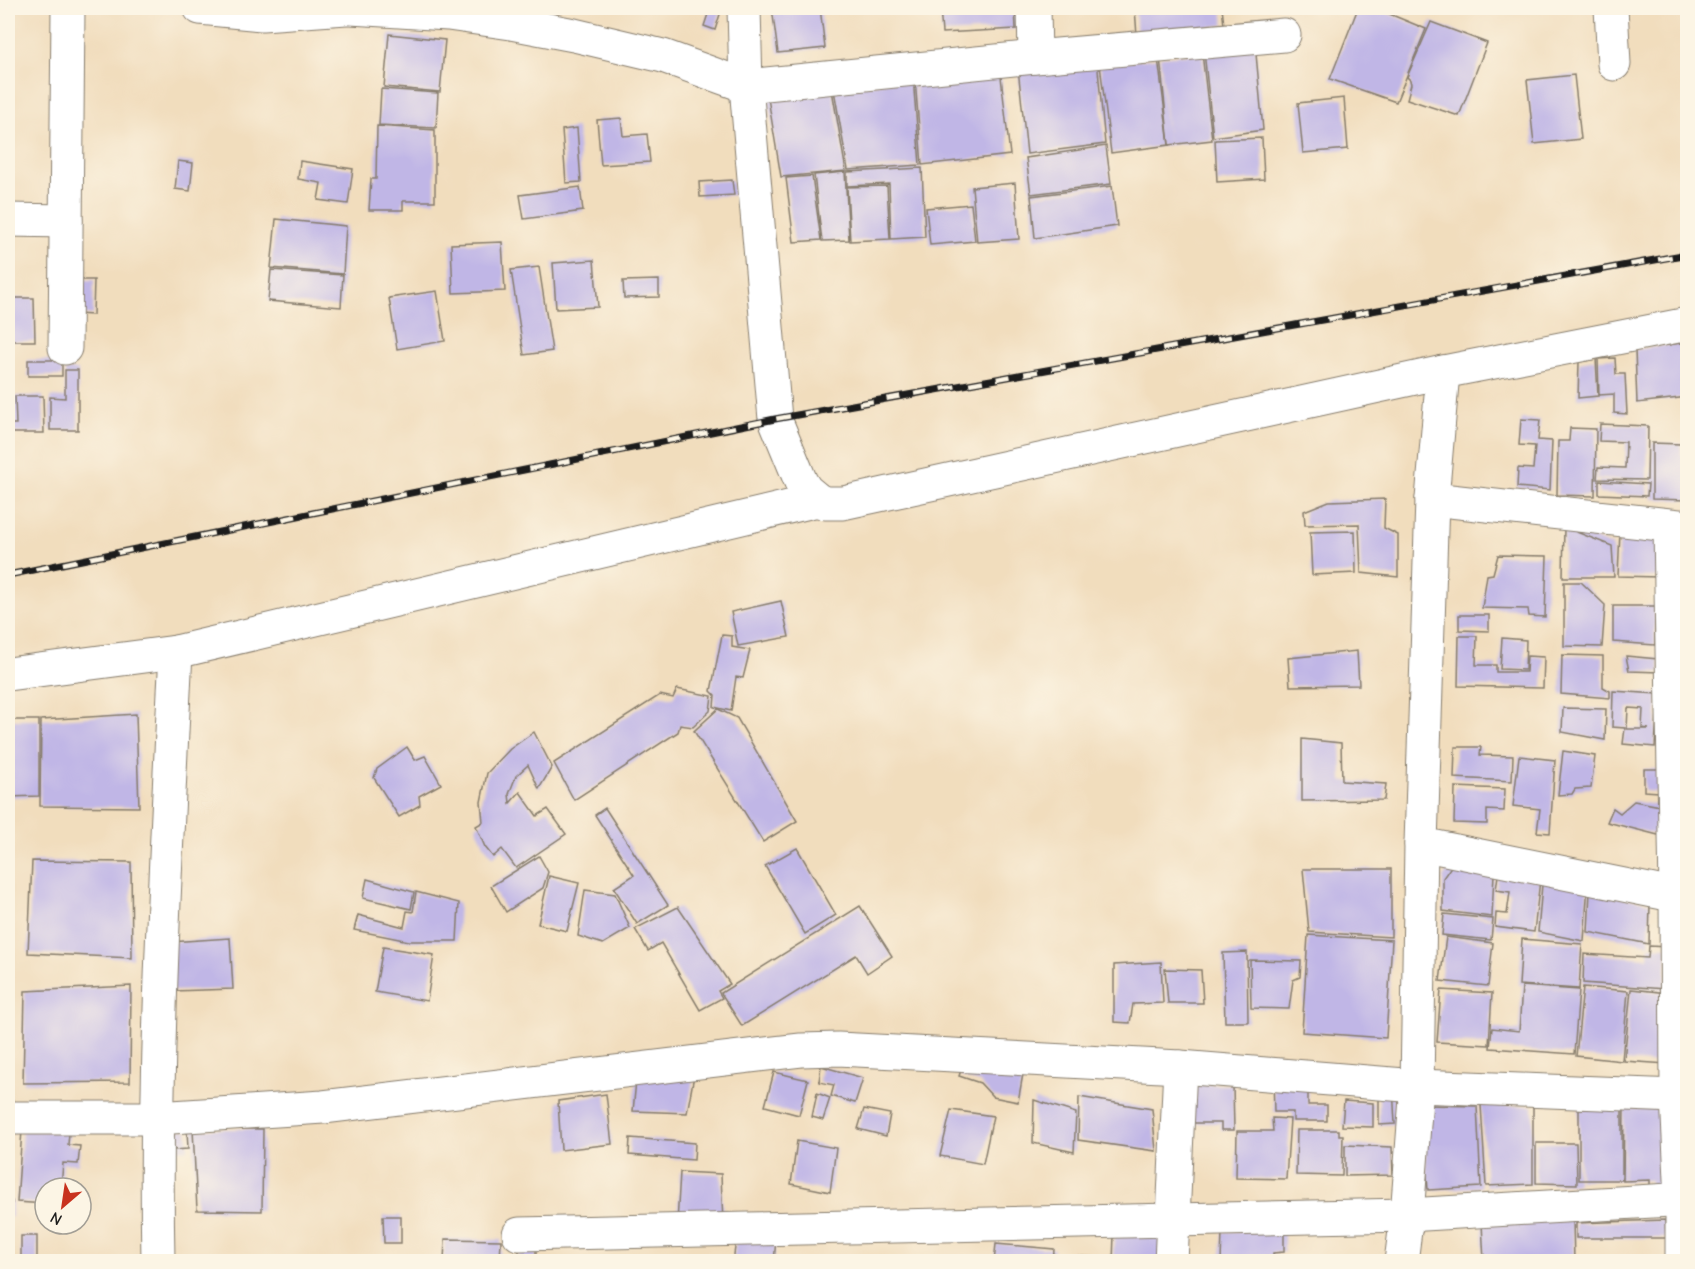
<svg xmlns="http://www.w3.org/2000/svg" width="1695" height="1269" font-family="'Comic Neue',sans-serif">
<style>
.building{fill:#c0b6e6;fill-rule:evenodd}
.lines{fill:none;stroke-linecap:round;stroke-linejoin:round}
.minor-casing{stroke:#867c6c;stroke-width:35}
.minor{stroke:#fff;stroke-width:33}
.rail-casing{stroke:#1c1c1c;stroke-width:7}
.rail{stroke:#fcf5e5;stroke-width:4.5;stroke-dasharray:14;stroke-linecap:butt}
</style>
<rect width="100%" height="100%" fill="#fcf5e5"/>
<filter id="ink" filterUnits="userSpaceOnUse"><feTurbulence type="fractalNoise" baseFrequency=".0167" numOctaves="2"/><feDisplacementMap in="SourceGraphic" scale="12" xChannelSelector="R" yChannelSelector="G"/><feConvolveMatrix kernelMatrix="1 2 1 2 8 2 1 2 1" color-interpolation-filters="sRGB"/></filter>
<filter id="wash" filterUnits="userSpaceOnUse"><feTurbulence type="fractalNoise" baseFrequency=".008" numOctaves="4" result="noise"/><feDisplacementMap in="SourceGraphic" scale="24" xChannelSelector="R" yChannelSelector="G"/><feGaussianBlur stdDeviation="1.35" result="paint"/><feColorMatrix in="noise" values="0 0 0 0 0 0 0 0 0 0 0 0 0 0 0 0 0 1.4 0 .05"/><feComposite in="paint" operator="in"/></filter>
<g filter="url(#wash)">
<rect width="100%" height="100%" fill="#f1ddbd"/>
<g id="blocks">
<g class="building">
<polygon points="710,8 722,8 715,30 704,26"/>
<polygon points="772,8 820,8 825,48 778,53"/>
<polygon points="940,8 1015,8 1016,29 942,33"/>
<polygon points="1135,8 1222,8 1224,25 1137,36"/>
<polygon points="1358,8 1375,8 1426,29 1396,102 1330,79"/>
<polygon points="1431,22 1487,43 1459,116 1407,99 1411,84 1410,80 1407,77"/>
<polygon points="389,34 445,40 440,92 384,87"/>
<polygon points="1255,43 1263,130 1213,137 1204,51"/>
<polygon points="1202,53 1212,140 1169,145 1160,57"/>
<polygon points="1158,58 1169,145 1111,153 1100,65"/>
<polygon points="1097,59 1105,144 1027,154 1018,68"/>
<polygon points="1000,68 1010,155 922,165 915,79"/>
<polygon points="1574,75 1581,139 1534,144 1527,80"/>
<polygon points="913,78 920,165 848,170 834,90"/>
<polygon points="381,89 438,93 436,128 379,125"/>
<polygon points="832,90 846,171 781,177 768,98"/>
<polygon points="1344,98 1348,149 1303,153 1298,103"/>
<polygon points="621,118 623,136 647,134 650,162 601,165 597,120"/>
<polygon points="377,126 435,130 435,201 403,201 403,210 369,210 371,179 376,179"/>
<polygon points="577,128 581,182 566,183 562,130"/>
<polygon points="8,131 11,131 9,172 8,172"/>
<polygon points="1262,138 1264,179 1217,182 1215,140"/>
<polygon points="1106,146 1111,184 1031,194 1026,158"/>
<polygon points="178,161 193,163 190,191 175,189"/>
<polygon points="300,161 353,169 348,204 318,200 321,183 298,179"/>
<polygon points="922,168 925,237 891,239 889,184 847,186 847,172"/>
<polygon points="845,172 849,240 822,241 814,175"/>
<polygon points="812,176 821,240 794,242 786,178"/>
<polygon points="732,180 734,195 700,197 699,182"/>
<polygon points="1015,183 1019,239 977,242 972,187"/>
<polygon points="887,186 890,239 850,241 847,187"/>
<polygon points="1112,186 1117,226 1035,238 1031,196"/>
<polygon points="580,187 583,211 524,219 520,195"/>
<polygon points="971,204 975,241 930,245 926,208"/>
<polygon points="276,219 346,226 343,274 271,268"/>
<polygon points="502,242 505,291 453,293 451,244"/>
<polygon points="594,260 598,307 556,309 553,263"/>
<polygon points="539,267 552,351 524,355 511,270"/>
<polygon points="271,270 343,275 341,307 268,301"/>
<polygon points="77,280 94,280 93,315 77,314"/>
<polygon points="659,280 659,297 624,298 623,281"/>
<polygon points="437,291 445,341 397,349 389,298"/>
<polygon points="8,298 34,298 35,341 8,341"/>
<polygon points="1688,342 1688,397 1637,403 1635,350"/>
<polygon points="1615,358 1616,374 1625,374 1627,414 1614,413 1614,394 1599,395 1598,359"/>
<polygon points="1596,359 1598,396 1578,398 1579,362"/>
<rect x="28" y="360" width="34" height="16"/>
<polygon points="65,370 78,370 78,430 50,430 50,397 65,398"/>
<polygon points="15,396 43,396 44,433 8,433 8,424 16,424"/>
<polygon points="1521,419 1540,420 1538,440 1552,441 1550,490 1517,487 1518,468 1533,469 1535,446 1519,445"/>
<polygon points="1600,424 1648,426 1647,480 1597,479 1598,467 1625,468 1626,442 1599,441"/>
<polygon points="1570,428 1596,429 1595,496 1557,495 1558,441 1569,441"/>
<polygon points="1652,443 1681,444 1681,456 1688,456 1688,500 1652,499"/>
<polygon points="1599,481 1648,484 1647,496 1599,494"/>
<polygon points="1385,499 1384,528 1398,535 1398,577 1361,573 1359,524 1305,525 1304,511 1329,501"/>
<polygon points="1564,527 1612,546 1614,577 1563,577"/>
<polygon points="1355,531 1356,573 1312,575 1310,532"/>
<polygon points="1620,531 1658,533 1659,577 1618,576"/>
<polygon points="1498,555 1547,556 1545,617 1529,616 1528,609 1482,608 1487,575 1493,574"/>
<polygon points="1564,582 1581,582 1605,605 1602,647 1564,646"/>
<polygon points="781,601 789,637 738,646 731,612"/>
<polygon points="1613,606 1655,606 1655,645 1613,642"/>
<polygon points="1459,615 1489,615 1489,631 1459,630"/>
<polygon points="722,635 732,636 732,647 750,650 743,678 736,677 731,711 714,707 715,695 711,691"/>
<polygon points="1459,636 1477,636 1476,665 1496,665 1496,672 1526,672 1527,656 1544,657 1543,688 1458,686"/>
<polygon points="1502,638 1526,640 1525,670 1500,669"/>
<polygon points="1357,651 1359,685 1290,686 1288,658"/>
<polygon points="1562,655 1603,656 1603,687 1610,691 1610,698 1561,694"/>
<polygon points="1626,656 1658,659 1660,672 1629,671"/>
<polygon points="677,689 712,696 710,711 693,727 680,725 678,732 574,800 554,763 660,695 673,698"/>
<path d="M1613 691 1658 694 1655 747 1623 744 1625 728 1612 727ZM1628 708 1643 709 1642 728 1649 729H1627Z"/>
<polygon points="1563,708 1606,709 1605,740 1562,732"/>
<polygon points="718,709 737,718 797,821 763,842 694,731"/>
<polygon points="136,714 139,807 40,806 41,720"/>
<polygon points="8,720 39,720 39,796 8,797"/>
<polygon points="534,732 552,767 539,789 528,765 516,776 509,794 510,803 520,792 537,816 548,809 566,834 516,868 502,849 493,857 485,847 476,826 483,822 481,802 487,773 510,749"/>
<polygon points="1302,739 1341,743 1342,781 1386,784 1384,800 1302,801"/>
<polygon points="407,747 415,760 425,756 441,784 419,796 420,805 399,817 374,778 377,769"/>
<polygon points="1455,747 1481,747 1480,755 1513,756 1512,781 1454,778"/>
<polygon points="1563,751 1595,756 1591,788 1575,789 1572,794 1558,795"/>
<polygon points="1519,756 1555,760 1550,833 1537,832 1540,809 1513,806"/>
<polygon points="1644,769 1658,769 1659,792 1644,791"/>
<polygon points="1455,787 1505,789 1504,811 1487,810 1487,824 1454,823"/>
<polygon points="1634,801 1660,806 1662,836 1607,822 1613,808 1620,813"/>
<polygon points="605,808 668,905 637,924 614,888 634,875 595,815"/>
<polygon points="797,848 836,915 805,934 765,866"/>
<polygon points="539,856 548,872 543,888 506,912 491,886"/>
<polygon points="32,861 131,862 132,958 28,953"/>
<polygon points="1452,865 1494,873 1492,917 1443,911 1443,878"/>
<polygon points="1303,869 1391,869 1391,937 1309,932"/>
<polygon points="1543,873 1588,884 1584,941 1538,932"/>
<polygon points="1498,875 1540,880 1534,932 1495,927 1496,913 1507,914 1510,892 1496,890"/>
<polygon points="549,876 579,883 567,931 538,924"/>
<polygon points="367,879 414,892 411,909 363,898"/>
<polygon points="585,890 615,894 630,928 603,944 578,936"/>
<polygon points="1590,891 1650,903 1649,944 1588,932"/>
<polygon points="416,892 459,903 457,941 409,941 354,930 358,915 404,927 407,911 413,912"/>
<polygon points="860,906 892,956 867,973 856,955 742,1026 721,993"/>
<polygon points="678,907 730,984 718,991 722,998 700,1010 661,943 648,951 635,929"/>
<polygon points="1444,914 1493,919 1491,940 1442,935"/>
<polygon points="1308,935 1392,940 1386,1038 1302,1032"/>
<polygon points="1446,937 1493,943 1488,986 1440,981"/>
<polygon points="230,938 233,989 173,991 170,942"/>
<polygon points="1522,939 1582,944 1579,989 1519,985"/>
<polygon points="1649,946 1667,947 1665,989 1583,983 1584,954 1648,958"/>
<polygon points="383,947 434,955 427,1001 375,992"/>
<polygon points="1247,952 1248,1022 1225,1022 1223,953"/>
<polygon points="1250,960 1301,961 1300,977 1293,980 1289,1009 1251,1008"/>
<polygon points="1161,962 1163,1003 1133,1004 1130,1023 1114,1022 1114,965"/>
<polygon points="1165,969 1201,970 1203,1003 1168,1003"/>
<polygon points="131,986 130,1082 23,1083 25,991"/>
<polygon points="1522,986 1579,990 1574,1054 1490,1048 1492,1028 1519,1031"/>
<polygon points="1583,987 1628,991 1622,1061 1576,1056"/>
<polygon points="1631,989 1668,993 1667,1064 1624,1061"/>
<polygon points="1441,990 1492,993 1489,1045 1437,1042"/>
<polygon points="965,1058 1023,1074 1018,1102 993,1097 980,1083 959,1076"/>
<polygon points="821,1066 863,1078 855,1103 831,1096 834,1085 819,1082"/>
<polygon points="695,1070 687,1113 633,1111 636,1081"/>
<polygon points="774,1072 808,1080 799,1115 765,1106"/>
<polygon points="1273,1078 1308,1078 1308,1105 1327,1105 1327,1121 1293,1121 1293,1112 1274,1112"/>
<polygon points="1192,1084 1233,1085 1234,1130 1221,1130 1221,1123 1193,1123"/>
<polygon points="1393,1086 1395,1124 1379,1125 1379,1088"/>
<polygon points="817,1093 830,1098 823,1120 812,1117"/>
<polygon points="606,1094 612,1144 561,1150 558,1101"/>
<polygon points="1079,1097 1152,1109 1156,1151 1078,1140"/>
<polygon points="1034,1100 1076,1113 1074,1152 1033,1143"/>
<polygon points="1344,1101 1373,1103 1373,1127 1342,1126"/>
<polygon points="1422,1105 1477,1106 1481,1187 1428,1190"/>
<polygon points="1481,1105 1533,1106 1533,1184 1486,1186"/>
<polygon points="1624,1108 1667,1109 1668,1186 1650,1188 1650,1180 1623,1181"/>
<polygon points="864,1109 890,1114 886,1136 858,1129"/>
<rect x="1579" y="1109" width="43" height="71"/>
<polygon points="951,1110 993,1116 983,1164 940,1156"/>
<polygon points="1272,1118 1290,1119 1286,1179 1236,1178 1237,1131 1273,1131"/>
<polygon points="193,1129 263,1129 262,1211 197,1210"/>
<polygon points="22,1130 69,1133 68,1145 80,1146 78,1164 63,1163 61,1188 45,1188 45,1204 17,1202"/>
<polygon points="172,1130 187,1130 188,1149 173,1150"/>
<polygon points="1297,1130 1339,1130 1339,1135 1343,1135 1342,1176 1296,1175"/>
<polygon points="630,1138 695,1143 694,1160 629,1155"/>
<polygon points="797,1141 836,1148 830,1192 791,1184"/>
<polygon points="1536,1143 1576,1143 1577,1184 1536,1183"/>
<polygon points="1345,1145 1392,1147 1393,1175 1345,1176"/>
<polygon points="680,1172 721,1174 723,1224 677,1223"/>
<rect x="8" y="1201" width="4" height="15"/>
<polygon points="383,1216 401,1216 401,1243 384,1243"/>
<polygon points="1573,1220 1574,1262 1484,1262 1482,1223"/>
<polygon points="1665,1220 1666,1238 1576,1238 1576,1223"/>
<polygon points="1284,1229 1284,1252 1273,1253 1273,1262 1221,1262 1222,1232"/>
<polygon points="1114,1234 1161,1235 1160,1262 1113,1262"/>
<rect x="21" y="1236" width="16" height="26"/>
<polygon points="445,1239 501,1240 500,1262 444,1262"/>
<polygon points="776,1239 774,1262 733,1262 736,1240"/>
<rect x="519" y="1244" width="17" height="18"/>
<polygon points="996,1244 1054,1249 1053,1262 994,1262"/>
<polygon points="1347,1255 1383,1260 1383,1262 1346,1262"/>
<polygon points="1057,1256 1107,1257 1107,1262 1057,1262"/>
</g>
</g>
</g>
<g filter="url(#ink)">
<use href="#blocks" fill-opacity="0" stroke="#867c6c" stroke-width="1.5"/>
<g class="lines">
<g class="minor-casing">
<g id="minor">
<polyline points="200,8 262,14 346,8"/>
<polyline points="351,8 448,14 511,23 574,35 663,56 746,86 1035,57 1284,35"/>
<polyline points="744,8 746,86 775,419 801,482 806,490 818,500 825,503 843,503 1443,372 1688,324"/>
<polyline points="1034,8 1035,57"/>
<polyline points="1611,8 1614,64"/>
<polyline points="8,220 66,221"/>
<polyline points="65,348 68,8"/>
<polyline points="1432,499 1688,527"/>
<polyline points="1670,526 1676,895 1677,1096 1682,1200 1682,1262"/>
<polyline points="8,674 176,652 818,500"/>
<polyline points="1421,844 1688,898"/>
<polyline points="8,1118 157,1118 323,1107 766,1054 801,1050 838,1049 1180,1067 1417,1086 1677,1096"/>
<polyline points="519,1234 1407,1215 1688,1199"/>
<path d="M158 1262C154 1058 166 855 176 652"/>
<polyline points="1171,1262 1180,1067"/>
<polyline points="1401,1262 1407,1215 1417,1086 1421,844 1432,499 1443,372"/>
</g>
</g>
<use href="#minor" class="minor"/>
<g class="rail-casing">
<polyline id="rail" points="8,575 775,419 1688,254"/>
</g>
<use href="#rail" class="rail"/>
</g>
</g>
<rect width="1695" height="1269" fill="none" stroke="#fcf5e5" stroke-width="30"/>
<g transform="translate(63 1206) rotate(209)"><circle r="28" fill="#fcf5e5" stroke="#a29e95" stroke-width="1.5"/>
<path d="M0-4.5L10 22L0 15L-10 22Z" fill="#c8321e"/>
<text y="-9" font-size="16" font-weight="bold" text-anchor="middle" fill="#1c1c1c">N</text>
</g>
</svg>
